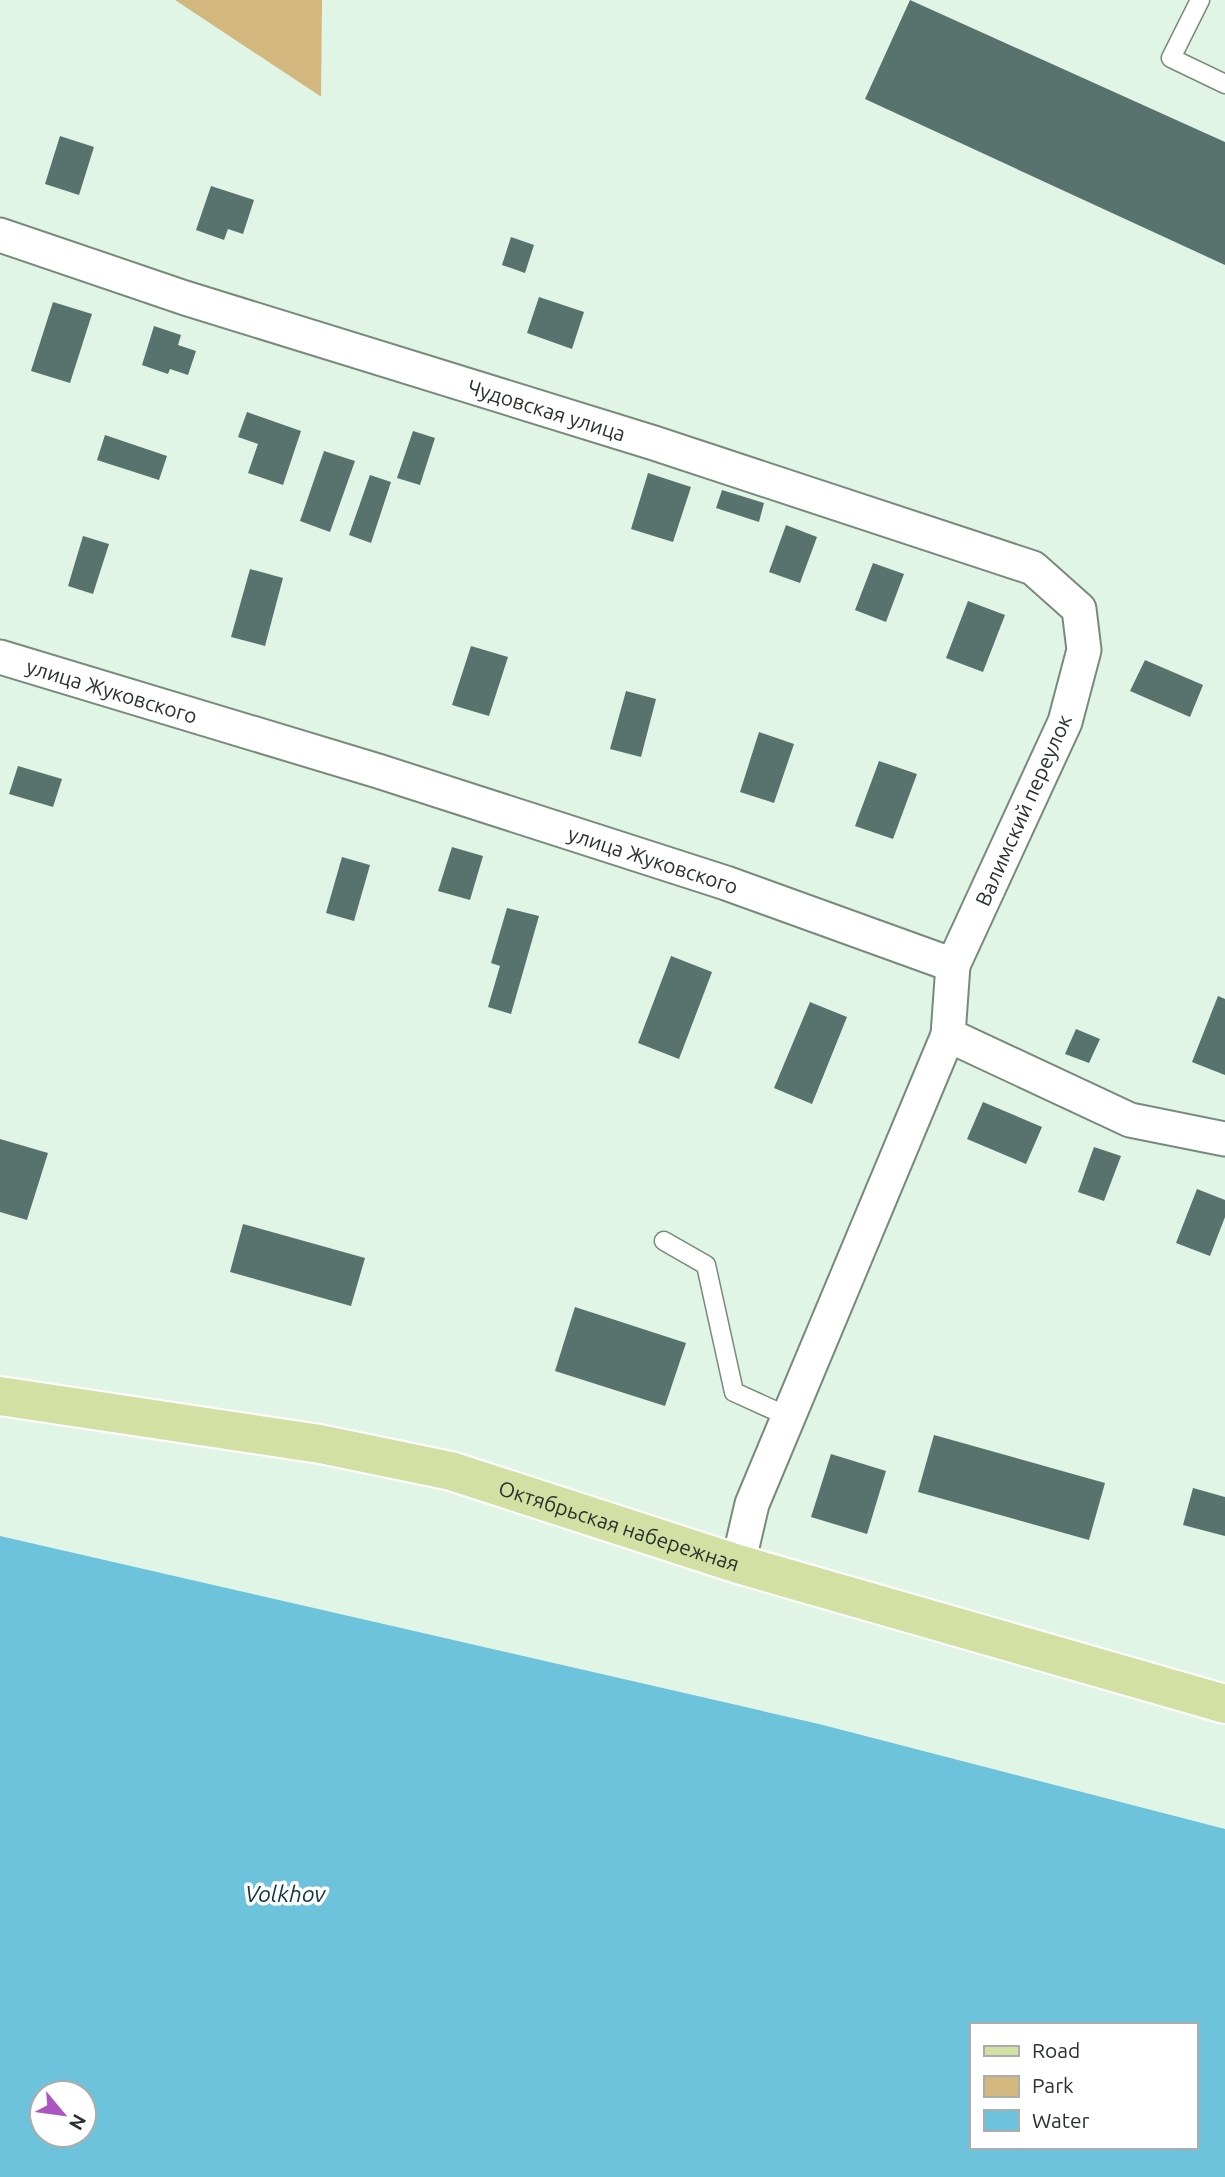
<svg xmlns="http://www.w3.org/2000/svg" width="1225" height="2177" font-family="Ubuntu,sans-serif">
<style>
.green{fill:#d2b87e}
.water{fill:#6ec3dc;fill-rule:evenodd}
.building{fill:#58726e}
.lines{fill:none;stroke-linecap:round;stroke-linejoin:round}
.lane-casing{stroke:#778a7c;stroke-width:21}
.street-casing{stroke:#778a7c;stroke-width:37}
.primary-casing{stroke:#fff;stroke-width:42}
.lane{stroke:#fff;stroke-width:18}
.street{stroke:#fff;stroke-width:33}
.primary{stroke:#d2e0a3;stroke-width:38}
.labels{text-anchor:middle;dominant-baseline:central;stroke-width:7;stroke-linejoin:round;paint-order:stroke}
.street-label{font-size:21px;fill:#2a322c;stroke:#fff}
.water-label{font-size:23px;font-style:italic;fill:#0e3641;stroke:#fff}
</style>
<rect width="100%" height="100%" fill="#e0f5e5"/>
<polygon class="green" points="175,0 322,0 321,96 320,96"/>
<path class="water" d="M0 1536 819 1724 1225 1829V2177H0ZM971 2025H1195V2147H971ZM42 2093H84V2135H42Z"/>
<g class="building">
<polygon points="910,0 1225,142 1225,265 865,99"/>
<polygon points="60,136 94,147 79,195 45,184"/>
<polygon points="211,186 254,200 243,234 228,229 224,240 196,230"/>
<polygon points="511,237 534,245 525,273 502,265"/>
<polygon points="539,297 584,312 572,349 527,333"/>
<polygon points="53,302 92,314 70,383 31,371"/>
<polygon points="154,326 181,335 178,345 196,351 188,375 170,369 168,374 142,365"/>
<polygon points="247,412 301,431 283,485 248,473 258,444 238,437"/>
<polygon points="413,431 435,438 420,485 397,478"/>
<polygon points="105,435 167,456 159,480 97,460"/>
<polygon points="324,451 355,461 330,532 300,521"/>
<polygon points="648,473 691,487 673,542 631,529"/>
<polygon points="370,475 391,482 371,543 349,535"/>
<polygon points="722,490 764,503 759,522 716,508"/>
<polygon points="786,525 817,537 800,583 769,572"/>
<polygon points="83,536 109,544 93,594 68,586"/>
<polygon points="873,563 904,574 886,622 855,610"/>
<polygon points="250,569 283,578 265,646 231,637"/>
<polygon points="968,601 1005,615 983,672 946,658"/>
<polygon points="471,646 508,657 489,716 452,705"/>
<polygon points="1145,660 1203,685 1190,717 1130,691"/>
<polygon points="626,691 656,699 641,757 610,749"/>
<polygon points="759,732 794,744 774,803 740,792"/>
<polygon points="879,761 917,774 893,839 855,826"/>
<polygon points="18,766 62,779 53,807 9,794"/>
<polygon points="452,847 483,856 470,900 438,891"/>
<polygon points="342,857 370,865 354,921 326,913"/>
<polygon points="507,908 539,916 511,1014 488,1007 500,966 491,963"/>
<polygon points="671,956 712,972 679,1059 638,1043"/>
<polygon points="1218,996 1225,999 1225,1075 1192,1062"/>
<polygon points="810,1002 847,1017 812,1104 774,1088"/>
<polygon points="1076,1029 1100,1039 1089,1063 1065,1054"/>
<polygon points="983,1102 1042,1127 1026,1164 967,1139"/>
<polygon points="0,1139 48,1153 27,1220 0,1212"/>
<polygon points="1094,1147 1121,1156 1104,1201 1078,1192"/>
<polygon points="1197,1189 1225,1200 1225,1217 1210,1256 1176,1243"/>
<polygon points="243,1224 365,1258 351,1306 230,1272"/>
<polygon points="575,1307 686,1343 665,1406 555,1371"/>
<polygon points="934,1435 1105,1483 1089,1540 918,1492"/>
<polygon points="831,1454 886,1471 867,1534 811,1517"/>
<polygon points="1193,1488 1225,1497 1225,1536 1183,1525"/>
</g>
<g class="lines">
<g class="lane-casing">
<g id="lane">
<polyline points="1200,0 1171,58 1225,84"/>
<polyline points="664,1241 706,1265 734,1392 789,1417"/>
</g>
</g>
<g class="street-casing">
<g id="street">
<path id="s1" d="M0 235 185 298 654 443 1033 568 1079 609 1084 650 1065 722 953 965"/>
<path id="s2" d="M0 657 378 771 726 883 953 965 948 1035 1130 1120 1225 1139"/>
<polyline points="738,1564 752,1504 948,1035"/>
</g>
</g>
<g class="primary-casing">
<g id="primary">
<path id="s3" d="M0 1396 320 1444 451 1471 738 1564 1225 1704"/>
</g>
</g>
<use href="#lane" class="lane"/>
<use href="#street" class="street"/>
<use href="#primary" class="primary"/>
</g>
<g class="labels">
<g class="street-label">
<text stroke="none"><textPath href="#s1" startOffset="574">Чудовская улица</textPath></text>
<text stroke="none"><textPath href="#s2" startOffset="117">улица Жуковского</textPath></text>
<text transform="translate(1023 810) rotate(-66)">Валимский переулок</text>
<text stroke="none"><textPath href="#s2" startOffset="684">улица Жуковского</textPath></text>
<text stroke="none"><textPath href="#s3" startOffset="634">Октябрьская набережная</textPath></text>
</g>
<g class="water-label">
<text x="285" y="1893">Volkhov</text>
</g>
</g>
<rect x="970" y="2023" width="228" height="126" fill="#ffffff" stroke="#aaadab" stroke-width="2"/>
<rect x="984" y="2046" width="35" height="10" fill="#d2e0a3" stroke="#aaadab" stroke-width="2"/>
<text x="1032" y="2058" font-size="21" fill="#2a322c">Road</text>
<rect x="984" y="2076" width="35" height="21" fill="#d2b87e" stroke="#aaadab" stroke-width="2"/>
<text x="1032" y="2093" font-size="21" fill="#2a322c">Park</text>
<rect x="984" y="2110" width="35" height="21" fill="#6ec3dc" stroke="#aaadab" stroke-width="2"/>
<text x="1032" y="2128" font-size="21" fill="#2a322c">Water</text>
<g transform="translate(63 2114) rotate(119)"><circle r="33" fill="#ffffff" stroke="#aaadab" stroke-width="2"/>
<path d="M0-5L12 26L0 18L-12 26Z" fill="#ac55c2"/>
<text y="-10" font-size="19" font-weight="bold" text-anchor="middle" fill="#2a322c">N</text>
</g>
</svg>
